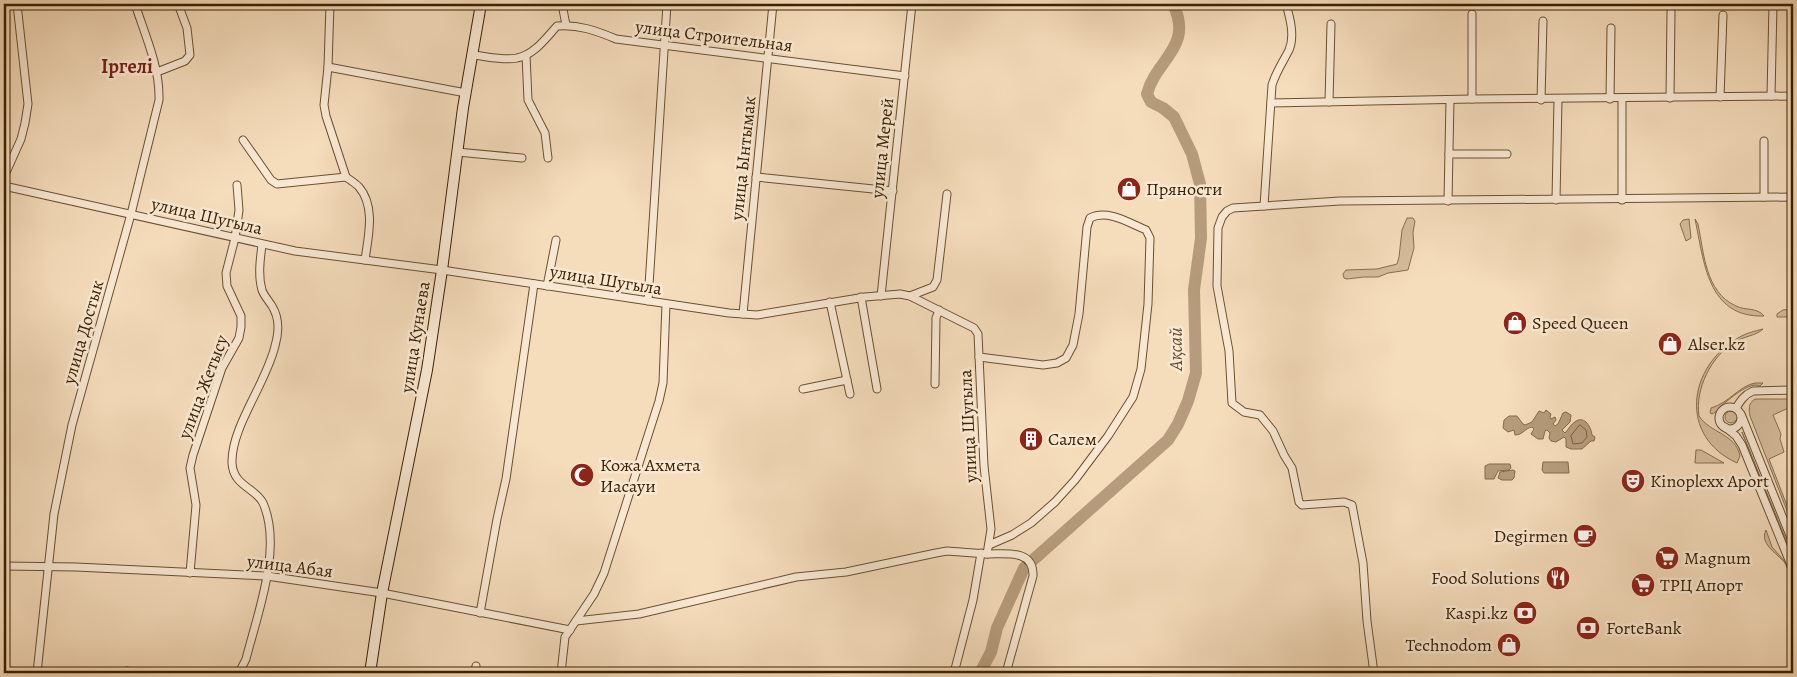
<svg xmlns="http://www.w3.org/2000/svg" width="1797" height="677" font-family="Alegreya,serif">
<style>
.green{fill:#d5bc9b;stroke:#886e4e}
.water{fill:#b69c7c;stroke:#856b4b}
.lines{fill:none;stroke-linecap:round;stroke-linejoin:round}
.shore{stroke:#785e3e;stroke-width:1}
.river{stroke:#b69c7c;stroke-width:12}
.minor-casing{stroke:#6a5030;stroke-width:9}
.secondary-casing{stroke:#3b2101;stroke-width:12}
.minor{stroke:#f8e8d3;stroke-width:7}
.secondary{stroke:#f8e8d3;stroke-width:10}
.labels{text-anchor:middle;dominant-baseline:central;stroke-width:5;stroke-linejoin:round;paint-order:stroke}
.street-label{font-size:18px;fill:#3b2101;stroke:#f8e8d3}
.poi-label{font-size:18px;fill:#3b2101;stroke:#f8e8d3;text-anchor:start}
.water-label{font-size:19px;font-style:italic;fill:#664c2c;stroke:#f8e8d3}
.quarter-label{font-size:20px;font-weight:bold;fill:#7a1f14;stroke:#f8e8d3}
</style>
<rect width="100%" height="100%" fill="#f5dcbb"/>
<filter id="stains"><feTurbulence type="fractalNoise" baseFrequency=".004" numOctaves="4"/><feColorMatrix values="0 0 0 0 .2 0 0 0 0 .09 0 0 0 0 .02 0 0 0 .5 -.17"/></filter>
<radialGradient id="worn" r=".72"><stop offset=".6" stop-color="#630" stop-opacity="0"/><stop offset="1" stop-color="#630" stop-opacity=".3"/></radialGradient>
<g class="green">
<polygon points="1407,218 1413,218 1415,221 1413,232 1414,248 1408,270 1388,273 1378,277 1364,277 1347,279 1344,278 1343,274 1346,270 1377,269 1397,264 1399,257 1402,230"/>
<polygon points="1689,219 1691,238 1686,241 1680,224 1683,220"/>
<path d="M1695 219 1698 224C1704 253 1705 292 1736 306 1746 311 1757 307 1764 316 1707 318 1704 261 1695 219Z"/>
<polygon points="1793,309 1793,317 1777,317 1777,314 1783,310"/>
<path d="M1763 329C1756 336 1744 336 1735 342 1711 356 1695 389 1699 416 1710 433 1736 434 1740 456L1737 463C1678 436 1688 367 1738 338 1746 333 1755 331 1763 329Z"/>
<path d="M1755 383H1763L1760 386C1749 381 1730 399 1721 406 1717 409 1717 412 1712 414L1710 413 1711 408C1729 403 1739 386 1755 383Z"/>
<path d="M1755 399H1793V406L1773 415 1781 434 1780 439 1784 452 1769 459 1793 521V526L1750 416C1749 410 1748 403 1755 399Z"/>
<circle cx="1731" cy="417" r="6"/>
<polygon points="1742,432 1793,557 1793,561"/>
<polygon points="1696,450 1701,450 1724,463 1695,463"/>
<path d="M1766 530 1772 547 1787 564 1790 573C1788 571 1787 567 1785 563 1777 553 1759 544 1766 530Z"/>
</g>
<g class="water">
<path d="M1546 410 1551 414 1550 417 1551 419 1555 417 1556 420 1553 424 1555 426 1558 424 1563 413 1566 412 1571 415 1570 422 1562 430 1565 433C1568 430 1571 424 1576 421 1585 416 1591 427 1592 435L1595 437 1594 441H1591L1582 449H1571L1566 447V439L1564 437 1556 442 1551 441 1549 438 1550 433 1547 430 1545 431 1543 439H1538L1531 434 1534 429 1532 427C1525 428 1523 435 1515 435L1514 430 1508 432 1503 428 1504 420 1509 416H1517L1523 424 1525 425 1532 422 1539 411 1544 413Z"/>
<polygon points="1543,462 1568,462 1569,473 1544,473 1542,470"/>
<polygon points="1489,464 1510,464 1511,468 1509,470 1498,471 1494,479 1485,479 1485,466"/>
<polygon points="1513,470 1515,471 1514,478 1512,480 1502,480 1498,478 1500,472"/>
</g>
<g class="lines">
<polygon class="shore" points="1580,425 1586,430 1587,437 1582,443 1573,444 1571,436"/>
<path class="river" d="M980 673 991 652 997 628 1024 568 1168 440 1178 424 1188 401 1196 373 1194 290 1201 238 1200 184 1192 154 1174 117 1163 108 1151 102 1147 94C1156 59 1194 47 1173 4"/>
<g class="minor-casing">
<g id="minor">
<polyline points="330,4 328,67 324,105 326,116 346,177"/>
<polyline points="562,4 566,25"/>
<polyline points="1472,14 1472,99"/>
<path d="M472 55C485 56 505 61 517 58 534 55 546 38 557 26 578 24 597 31 616 39L905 76"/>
<polyline points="526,55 528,100 545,133 548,158"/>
<polyline points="328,67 466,93"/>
<polyline points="157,72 185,61 190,55 187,28 178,4"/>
<polyline points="1771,96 1773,4"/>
<polyline points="1720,97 1723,15"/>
<polyline points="1670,98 1671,12"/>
<polyline points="1610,99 1611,28"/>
<polyline points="1541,100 1543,21"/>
<polyline points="1329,102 1331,24"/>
<polyline points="1271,103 1472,99 1793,96"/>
<path d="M243 140 271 180 277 184 346 177C350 180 355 183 359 187 376 207 368 237 365 260"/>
<polyline points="1764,141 1764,197"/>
<polyline points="457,152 522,158"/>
<polyline points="1449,154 1507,154"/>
<polyline points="4,177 21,139 25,123 28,104 17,4"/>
<polyline points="756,177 893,191"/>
<polyline points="4,186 295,251 442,270 729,313 757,315 865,297 900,294 910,296 974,328 978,334 984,466 991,529 987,554"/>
<polyline points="1556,200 1558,99"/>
<polyline points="1622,200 1622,98"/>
<polyline points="1448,201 1450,100"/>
<path d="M1264 206 1272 85C1276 72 1283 62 1289 50 1295 36 1290 18 1286 4"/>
<polyline points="547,286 556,240"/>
<polyline points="881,296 912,4"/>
<polyline points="910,296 933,287 937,280 947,194"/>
<polyline points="861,297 877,389"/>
<polyline points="648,301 667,4"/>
<polyline points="830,302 850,394"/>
<polyline points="743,314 773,4"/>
<path d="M979 357 1043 365 1057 363 1066 358 1073 345 1079 314 1087 227 1090 218C1108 209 1129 223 1146 230L1150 238 1148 304 1141 369 1133 397 1108 436 1075 480 1055 502 1031 523 1012 535 989 545"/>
<polyline points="935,384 936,318 939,310"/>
<polyline points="803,389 847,380"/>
<circle cx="1730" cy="418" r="11"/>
<path d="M1736 408C1741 400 1744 395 1753 391L1793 390"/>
<polyline points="1741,414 1793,543"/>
<polyline points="1725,427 1736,436 1742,445 1793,570"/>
<polyline points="4,566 76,567 267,576 382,593 570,630"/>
<polyline points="190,573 196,505 190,468 193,455 222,368 239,338 241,327 241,316 227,286 226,273 235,238 239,210 237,185"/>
<polyline points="480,613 497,519 506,479 534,284"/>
<path d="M576 621 639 614 796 577 846 572 936 553 947 551C960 552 973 553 987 554 1006 554 1034 549 1033 576L1006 673"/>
<path d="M37 673 54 514 72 425 131 214 159 100C160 67 145 35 135 4"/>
<polyline points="127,673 127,671"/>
<path d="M239 673 246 659C257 615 283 548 263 503 256 488 233 486 232 463 231 427 266 384 275 346 279 332 280 319 272 306 269 301 264 296 262 290 258 276 260 260 262 245"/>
<polyline points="475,673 476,666"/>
<polyline points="561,673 565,637 594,594 604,573 659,401 663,383 666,304"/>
<polyline points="954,673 973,600 981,553"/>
<polyline points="1374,673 1367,621 1363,563 1352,505 1344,502 1302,505 1299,502 1292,468 1284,455 1273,431 1260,415 1244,412 1232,403 1229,351 1217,286 1218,228 1222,217 1227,211 1233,208 1340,201 1793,197"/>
</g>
</g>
<g class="secondary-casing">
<polyline id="secondary" points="370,673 382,593 427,370 442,270 463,108 481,4"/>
</g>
<use href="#minor" class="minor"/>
<use href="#secondary" class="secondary"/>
</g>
<defs>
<g id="shop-disc" transform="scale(1.25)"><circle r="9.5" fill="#8f2418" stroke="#f8e8d3"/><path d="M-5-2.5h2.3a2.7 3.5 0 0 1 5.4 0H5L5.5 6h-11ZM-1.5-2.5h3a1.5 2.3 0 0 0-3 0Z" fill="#fff"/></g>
<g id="building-disc" transform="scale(1.25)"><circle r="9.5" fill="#8f2418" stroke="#f8e8d3"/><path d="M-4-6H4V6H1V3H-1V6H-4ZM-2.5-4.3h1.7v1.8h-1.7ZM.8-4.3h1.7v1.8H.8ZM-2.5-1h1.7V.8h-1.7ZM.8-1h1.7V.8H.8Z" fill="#fff"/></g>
<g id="mosque-disc" transform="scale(1.25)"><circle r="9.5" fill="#8f2418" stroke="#f8e8d3"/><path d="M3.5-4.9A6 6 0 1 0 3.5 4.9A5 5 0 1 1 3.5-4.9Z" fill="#fff"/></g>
<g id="theatre-disc" transform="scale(1.25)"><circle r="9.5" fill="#8f2418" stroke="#f8e8d3"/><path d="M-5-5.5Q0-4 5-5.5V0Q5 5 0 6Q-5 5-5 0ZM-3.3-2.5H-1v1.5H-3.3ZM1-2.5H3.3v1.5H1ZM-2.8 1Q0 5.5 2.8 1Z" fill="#fff"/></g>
<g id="cafe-disc" transform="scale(1.25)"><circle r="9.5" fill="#8f2418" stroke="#f8e8d3"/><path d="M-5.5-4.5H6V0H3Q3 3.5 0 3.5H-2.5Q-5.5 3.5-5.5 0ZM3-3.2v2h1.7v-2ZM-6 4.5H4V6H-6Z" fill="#fff"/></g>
<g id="supermarket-disc" transform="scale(1.25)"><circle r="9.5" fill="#8f2418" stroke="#f8e8d3"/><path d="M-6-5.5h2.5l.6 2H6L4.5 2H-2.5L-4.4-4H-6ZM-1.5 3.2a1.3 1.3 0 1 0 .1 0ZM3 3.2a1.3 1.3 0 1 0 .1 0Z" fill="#fff"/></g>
<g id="restaurant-disc" transform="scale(1.25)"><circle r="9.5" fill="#8f2418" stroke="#f8e8d3"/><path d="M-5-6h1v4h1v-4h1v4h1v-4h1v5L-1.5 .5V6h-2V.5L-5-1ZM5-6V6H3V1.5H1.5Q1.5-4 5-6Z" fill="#fff"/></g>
<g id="bank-disc" transform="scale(1.25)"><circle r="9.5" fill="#8f2418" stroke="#f8e8d3"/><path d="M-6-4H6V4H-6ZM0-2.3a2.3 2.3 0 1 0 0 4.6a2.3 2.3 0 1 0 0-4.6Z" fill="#fff"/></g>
</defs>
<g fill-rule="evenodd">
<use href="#shop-disc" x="1129" y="189"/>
<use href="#shop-disc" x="1515" y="323"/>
<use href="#shop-disc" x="1670" y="344"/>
<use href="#building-disc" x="1031" y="439"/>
<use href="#mosque-disc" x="582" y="475"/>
<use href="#theatre-disc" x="1633" y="481"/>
<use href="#cafe-disc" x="1585" y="536"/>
<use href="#supermarket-disc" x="1667" y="558"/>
<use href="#restaurant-disc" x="1558" y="578"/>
<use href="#supermarket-disc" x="1643" y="585"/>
<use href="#bank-disc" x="1525" y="613"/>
<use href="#bank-disc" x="1588" y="628"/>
<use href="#shop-disc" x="1509" y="645"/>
</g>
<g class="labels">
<g class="street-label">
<text transform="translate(714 36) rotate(7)">улица Строительная</text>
<text transform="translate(882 148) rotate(-84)">улица Мерей</text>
<text transform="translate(743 158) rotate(-84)">улица Ынтымак</text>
<text transform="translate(207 216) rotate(13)">улица Шугыла</text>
<text transform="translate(606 280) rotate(9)">улица Шугыла</text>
<text transform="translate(83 332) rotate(-74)">улица Достык</text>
<text transform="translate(415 337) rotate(-81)">улица Кунаева</text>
<text transform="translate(203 387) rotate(-69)">улица Жетысу</text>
<text transform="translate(968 426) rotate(-93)">улица Шугыла</text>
<text transform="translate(290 566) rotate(7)">улица Абая</text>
</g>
<g class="poi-label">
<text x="1146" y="189">Пряности</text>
<text x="1532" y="323">Speed Queen</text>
<text x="1688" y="344">Alser.kz</text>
<text x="1048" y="439">Салем</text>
<text x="600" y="465">Кожа Ахмета<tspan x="600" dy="21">Иасауи</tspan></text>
<text x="1650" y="481">Kinoplexx Aport</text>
<text x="1568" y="536" text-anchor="end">Degirmen</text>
<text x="1684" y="558">Magnum</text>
<text x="1540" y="578" text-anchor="end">Food Solutions</text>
<text x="1660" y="585">ТРЦ Апорт</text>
<text x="1508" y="613" text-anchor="end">Kaspi.kz</text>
<text x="1606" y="628">ForteBank</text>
<text x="1492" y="645" text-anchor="end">Technodom</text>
</g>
<g class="water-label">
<text transform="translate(1176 349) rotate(-90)">Ақсай</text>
</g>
<g class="quarter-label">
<text x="127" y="66">Іргелі</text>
</g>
</g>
<rect width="1797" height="677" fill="none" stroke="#f5dcbb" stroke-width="20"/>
<rect x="5" y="5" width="1787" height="667" fill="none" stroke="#3b2101" stroke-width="2.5"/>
<rect x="10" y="10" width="1777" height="657" fill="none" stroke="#3b2101"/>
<rect width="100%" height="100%" filter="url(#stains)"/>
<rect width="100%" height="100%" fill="url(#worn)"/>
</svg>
